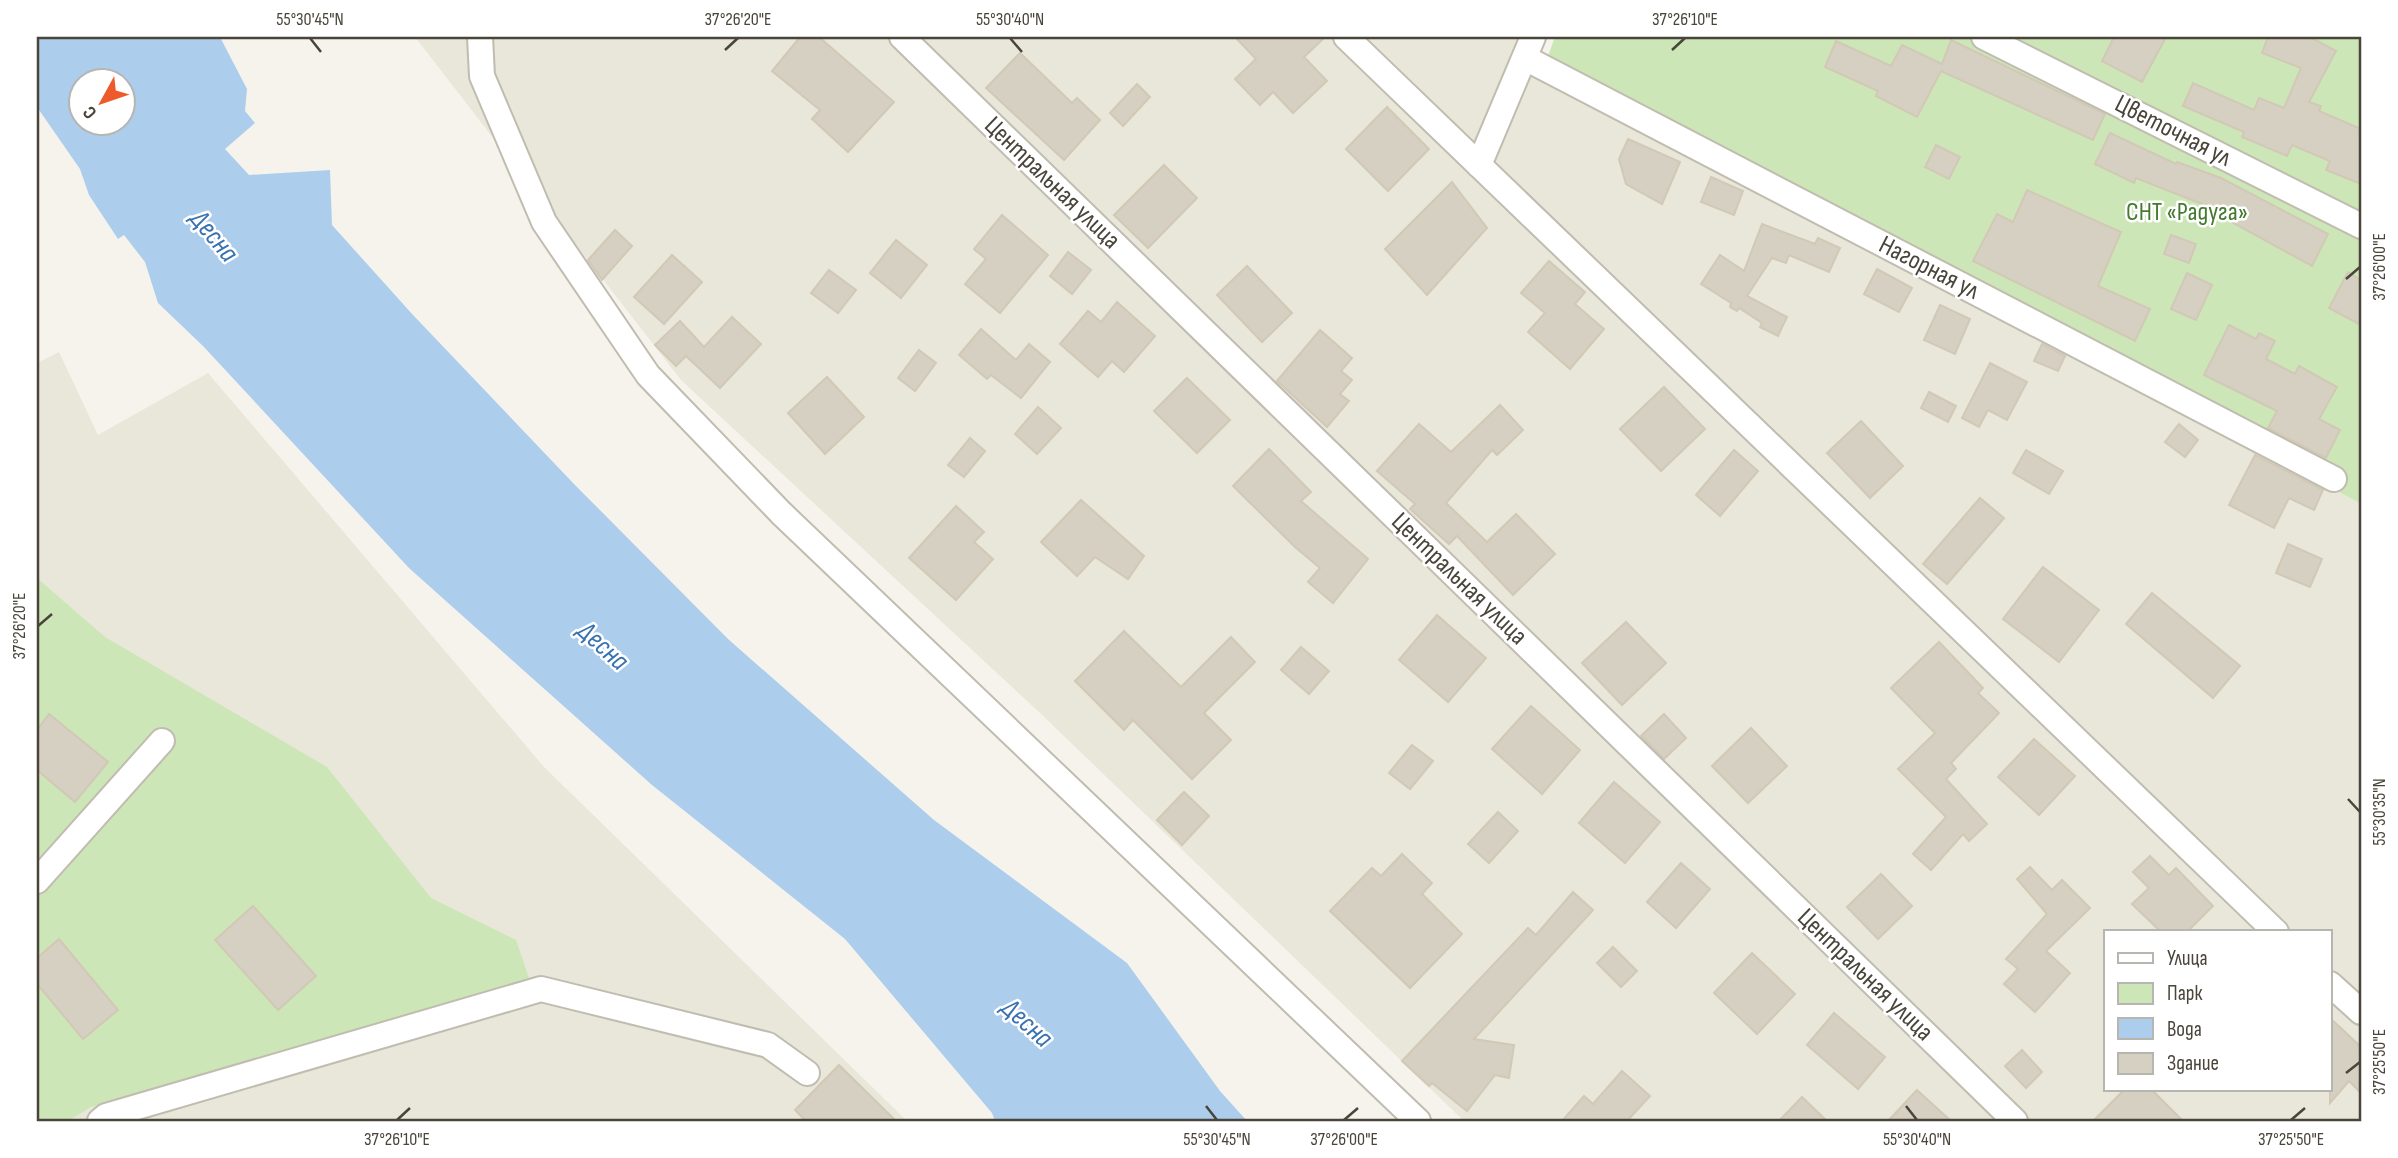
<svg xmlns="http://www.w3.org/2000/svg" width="2398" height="1158" font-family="'Sofia Sans Condensed',sans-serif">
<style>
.residential{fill:#e9e6da;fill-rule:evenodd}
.green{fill:#cde6b8}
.water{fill:#adcded;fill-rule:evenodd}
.building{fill:#d6d0c2;stroke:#d1c9b5;stroke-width:2}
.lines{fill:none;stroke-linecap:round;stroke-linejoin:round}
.minor-casing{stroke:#c0bcaf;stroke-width:28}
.minor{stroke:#fff;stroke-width:24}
.ticks{fill:none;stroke:#49453a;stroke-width:2.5}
.labels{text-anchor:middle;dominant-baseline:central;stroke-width:5;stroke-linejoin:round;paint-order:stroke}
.street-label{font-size:26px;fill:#49453a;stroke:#fff}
.park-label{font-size:26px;fill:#44792f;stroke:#fff}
.water-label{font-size:28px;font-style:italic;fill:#3872b0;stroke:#fff}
.neatline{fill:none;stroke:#49453a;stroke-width:2.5}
.ticks-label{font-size:18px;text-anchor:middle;fill:#49453a}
</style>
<rect width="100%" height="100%" fill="#f5f3ec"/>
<g class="residential">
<path d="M415 37H1543L1529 69 2361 504V1121H1464L1039 712 681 380ZM2106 932H2330V1090H2106Z"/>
<polygon points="59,352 98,435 208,373 544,767 907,1121 37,1121 37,363"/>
</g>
<g class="green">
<polygon points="1555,37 2361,37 2361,504 1545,64"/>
<polygon points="37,578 105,637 327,767 431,898 516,940 529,978 505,1003 425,1034 91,1107 68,1121 37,1121"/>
</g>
<path class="water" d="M37 37H220L247 89 245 111 255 123 225 149 249 175 330 170 332 225 413 315 574 484 728 639 934 820 1127 963 1220 1091 1247 1121H995L992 1113 845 939 652 785 409 568 203 346 158 303 145 262 124 235 118 239 89 195 80 169 37 107ZM80 80H122V122H80Z"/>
<g class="building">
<polygon points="800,37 819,37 894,102 848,152 812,119 820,110 772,71"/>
<polygon points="1235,37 1325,37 1304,57 1327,81 1293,113 1273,92 1260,105 1235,79 1256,59"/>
<polygon points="2114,37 2166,37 2142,82 2102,61"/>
<polygon points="2268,37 2310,37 2336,51 2309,102 2321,106 2319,111 2361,129 2361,184 2326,170 2330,161 2292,145 2287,156 2242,137 2244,132 2183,106 2193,83 2254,110 2259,98 2284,108 2301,68 2262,53"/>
<polygon points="1951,40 2105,114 2093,140 1941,71 1917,117 1876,96 1878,91 1825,67 1836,41 1891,66 1902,45 1942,64"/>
<polygon points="1020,53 1072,103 1077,98 1100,120 1064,160 986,88"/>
<polygon points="1137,84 1150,97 1123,126 1110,113"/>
<polygon points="1387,107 1429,149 1388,191 1346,149"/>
<polygon points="2110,133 2176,164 2177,162 2221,178 2328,234 2312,266 2213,212 2215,209 2136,178 2134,183 2095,164"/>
<polygon points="1628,139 1680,162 1662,204 1626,184 1619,159"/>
<polygon points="1936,145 1960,157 1949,179 1925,167"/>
<polygon points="1164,165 1197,198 1148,248 1114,215"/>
<polygon points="1711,177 1743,191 1734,215 1701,202"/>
<polygon points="1452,182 1487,228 1427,295 1385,249"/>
<polygon points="2027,190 2121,232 2098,286 2150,309 2135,341 1973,261 1997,214 2013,222"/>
<polygon points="1002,215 1048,255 1000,313 965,284 986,259 974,249"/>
<polygon points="1762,224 1815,244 1818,238 1840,248 1829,272 1789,255 1786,263 1772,258 1747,296 1787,317 1778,336 1760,327 1762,323 1739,308 1737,311 1730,307 1731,303 1701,284 1720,255 1744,271"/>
<polygon points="615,230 632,246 602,280 588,260"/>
<polygon points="2171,235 2196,244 2189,263 2164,254"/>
<polygon points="896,240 927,265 901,298 870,273"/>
<polygon points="1068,252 1091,270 1072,294 1050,276"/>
<polygon points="672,255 702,282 664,324 634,297"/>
<polygon points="1549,261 1585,292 1575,304 1604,329 1570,369 1528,332 1545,313 1521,293"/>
<polygon points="1247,266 1292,313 1262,342 1217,295"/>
<polygon points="1877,269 1912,288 1899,312 1864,294"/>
<polygon points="829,270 856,290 838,313 811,293"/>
<polygon points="2348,272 2361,280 2361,325 2329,308"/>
<polygon points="2187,273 2212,285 2196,320 2171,309"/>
<polygon points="1117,302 1155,336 1124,372 1112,361 1098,377 1060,344 1088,311 1101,322"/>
<polygon points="1940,305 1970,319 1955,354 1924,340"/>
<polygon points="732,317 761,344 720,388 686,356 676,366 655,345 680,321 704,347"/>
<polygon points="2229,325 2256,339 2259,333 2275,341 2266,359 2295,374 2299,366 2337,387 2319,419 2340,430 2326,458 2268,428 2277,411 2204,375"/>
<polygon points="981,329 1016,360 1029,344 1050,362 1021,398 991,375 987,379 959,355"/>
<polygon points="1320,330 1352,358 1341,371 1352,380 1340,394 1349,401 1327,427 1277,381"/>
<polygon points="2042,344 2065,356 2058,371 2034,361"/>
<polygon points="919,350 936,363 915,391 898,378"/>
<polygon points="1990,363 2027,382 2007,420 1988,410 1979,427 1962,418"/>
<polygon points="827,377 864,417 825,454 788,413"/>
<polygon points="1187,378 1230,420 1197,453 1154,411"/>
<polygon points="1664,387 1705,429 1661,471 1620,429"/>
<polygon points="1929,392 1956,406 1948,422 1921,408"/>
<polygon points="1500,405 1523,430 1497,455 1492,450 1446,503 1487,542 1516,514 1555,554 1513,595 1457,536 1449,544 1410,509 1415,504 1377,471 1419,424 1451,452"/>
<polygon points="1038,407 1061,428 1037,454 1015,434"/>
<polygon points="1861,421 1903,466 1870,498 1827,453"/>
<polygon points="2179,424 2198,440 2185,457 2165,442"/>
<polygon points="970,438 985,451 964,477 948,465"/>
<polygon points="1269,449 1311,492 1301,501 1368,559 1333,603 1308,582 1320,568 1295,547 1233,486"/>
<polygon points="1734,450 1758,471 1720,516 1696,495"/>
<polygon points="2026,450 2063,471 2049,494 2013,473"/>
<polygon points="2255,455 2323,490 2314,510 2289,498 2274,528 2229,505"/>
<polygon points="1980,498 2004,518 1947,584 1923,564"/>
<polygon points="1081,500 1144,556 1128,579 1095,557 1077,576 1041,542"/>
<polygon points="956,506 984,532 974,542 993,559 956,600 909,558"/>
<polygon points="2288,544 2322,559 2310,587 2276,573"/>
<polygon points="2043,567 2099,610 2059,662 2003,619"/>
<polygon points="2152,593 2240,666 2213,698 2126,624"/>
<polygon points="1437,615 1486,658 1448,702 1399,660"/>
<polygon points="1626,622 1666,663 1622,705 1582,663"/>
<polygon points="1124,631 1181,687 1231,637 1255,662 1204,713 1231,740 1192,779 1133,720 1124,730 1075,681"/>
<polygon points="1939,642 1983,688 1978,693 1999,713 1951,763 1956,769 1946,779 1987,824 1969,841 1963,834 1931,870 1913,854 1946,817 1898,769 1935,733 1891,688"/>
<polygon points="1301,647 1329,671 1309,694 1281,670"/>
<polygon points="1531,706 1580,750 1542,794 1492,749"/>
<polygon points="49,714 108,762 75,802 37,770 37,730"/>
<polygon points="1664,714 1686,738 1664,759 1641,736"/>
<polygon points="1751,728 1787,766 1748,803 1712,766"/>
<polygon points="2034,739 2075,776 2039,815 1998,777"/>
<polygon points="1412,745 1433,761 1410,789 1389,773"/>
<polygon points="1614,782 1660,822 1625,863 1579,823"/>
<polygon points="1184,792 1209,816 1182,845 1157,820"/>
<polygon points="1498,812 1518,831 1489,863 1468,844"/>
<polygon points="1402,854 1432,883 1422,894 1462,934 1410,988 1330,911 1372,868 1381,876"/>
<polygon points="2150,856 2169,875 2176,868 2213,906 2187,932 2161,932 2132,904 2149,888 2133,872"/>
<polygon points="1681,863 1710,889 1676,928 1647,902"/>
<polygon points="2030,867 2052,890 2062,880 2090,908 2046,951 2070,973 2035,1012 2004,984 2018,969 2006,959 2047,914 2017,879"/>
<polygon points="1881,874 1912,906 1878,939 1847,907"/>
<polygon points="1573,892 1593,910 1474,1039 1514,1045 1509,1078 1495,1075 1467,1111 1432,1083 1429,1086 1402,1061 1528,928 1536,935"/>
<polygon points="253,906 316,976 278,1010 215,940"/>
<polygon points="59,939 118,1010 83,1039 37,984 37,958"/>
<polygon points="1613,947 1637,971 1621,987 1597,963"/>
<polygon points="1752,953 1795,994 1757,1034 1714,993"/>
<polygon points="1834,1013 1885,1057 1858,1089 1807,1045"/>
<polygon points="2330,1018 2361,1047 2361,1093 2349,1081 2330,1103"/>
<polygon points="2022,1050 2042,1072 2026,1088 2005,1066"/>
<polygon points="839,1065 896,1121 806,1121 795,1110"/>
<polygon points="1622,1071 1650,1096 1627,1121 1562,1121 1584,1096 1593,1104"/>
<polygon points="1917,1090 1951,1121 1888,1121"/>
<polygon points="2124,1090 2152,1090 2183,1121 2093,1121"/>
<polygon points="1802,1097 1827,1121 1779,1121"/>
</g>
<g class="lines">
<g class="minor-casing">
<g id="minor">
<polyline points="480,37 482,76 544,222 648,375 781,513 1418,1121"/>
<polyline points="902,37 2015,1121"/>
<polyline points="1346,37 2276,932"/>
<polyline points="1984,37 2361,226"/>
<polyline points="1525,58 2334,479"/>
<polyline points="1479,165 1533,37"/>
<polyline points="37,881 162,741"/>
<polyline points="2330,984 2361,1012"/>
<polyline points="100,1121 106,1116 541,989 768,1045 807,1073"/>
</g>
</g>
<use href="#minor" class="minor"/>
</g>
<path class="ticks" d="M310 38 321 52M1010 38 1022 52M725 50 738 38M1672 50 1685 38M2346 279 2360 267M38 626 52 614M2348 799 2360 812M2346 1073 2360 1062M1206 1106 1217 1120M1906 1106 1917 1120M397 1120 410 1108M1344 1120 1358 1108M2291 1120 2305 1108"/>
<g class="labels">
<g class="street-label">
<text transform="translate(2173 131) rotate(27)">Цветочная ул</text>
<text transform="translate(1052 183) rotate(44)">Центральная улица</text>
<text transform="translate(1929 268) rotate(27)">Нагорная ул</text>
<text transform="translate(1459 579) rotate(44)">Центральная улица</text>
<text transform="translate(1865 975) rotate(44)">Центральная улица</text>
</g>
<g class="park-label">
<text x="2187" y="212">СНТ «Радуга»</text>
</g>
<g class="water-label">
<text transform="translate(214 236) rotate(50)">Десна</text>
<text transform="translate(603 646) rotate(42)">Десна</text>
<text transform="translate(1027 1023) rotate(42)">Десна</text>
</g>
</g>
<rect width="2398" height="1158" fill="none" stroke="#ffffff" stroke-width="77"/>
<rect x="2104" y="930" width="228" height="161" fill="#ffffff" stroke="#b6b5b0" stroke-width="2"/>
<rect x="2118" y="953" width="35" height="10" fill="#ffffff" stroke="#b6b5b0" stroke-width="2"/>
<text x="2167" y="965" font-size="21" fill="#49453a">Улица</text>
<rect x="2118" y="983" width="35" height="21" fill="#cde6b8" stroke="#b6b5b0" stroke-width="2"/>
<text x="2167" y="1000" font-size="21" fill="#49453a">Парк</text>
<rect x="2118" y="1018" width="35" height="21" fill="#adcded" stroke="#b6b5b0" stroke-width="2"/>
<text x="2167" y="1036" font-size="21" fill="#49453a">Вода</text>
<rect x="2118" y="1053" width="35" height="21" fill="#d6d0c2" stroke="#b6b5b0" stroke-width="2"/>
<text x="2167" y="1070" font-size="21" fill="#49453a">Здание</text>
<g transform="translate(102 102) rotate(230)"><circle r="33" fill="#ffffff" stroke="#b6b5b0" stroke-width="2"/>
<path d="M0-5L12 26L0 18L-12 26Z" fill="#ed5b2b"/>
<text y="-10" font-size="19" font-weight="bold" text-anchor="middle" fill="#49453a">С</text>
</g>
<rect x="38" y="38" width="2322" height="1082" class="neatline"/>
<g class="ticks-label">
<text x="310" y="25">55°30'45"N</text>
<text x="738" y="25">37°26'20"E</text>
<text x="1010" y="25">55°30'40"N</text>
<text x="1685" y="25">37°26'10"E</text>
<text transform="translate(2379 267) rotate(-90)" y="6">37°26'00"E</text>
<text transform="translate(19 626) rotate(-90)" y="6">37°26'20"E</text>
<text transform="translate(2379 812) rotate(-90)" y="6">55°30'35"N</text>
<text transform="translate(2379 1062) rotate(-90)" y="6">37°25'50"E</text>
<text x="397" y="1145">37°26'10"E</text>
<text x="1217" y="1145">55°30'45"N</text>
<text x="1344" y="1145">37°26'00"E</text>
<text x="1917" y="1145">55°30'40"N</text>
<text x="2291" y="1145">37°25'50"E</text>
</g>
</svg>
